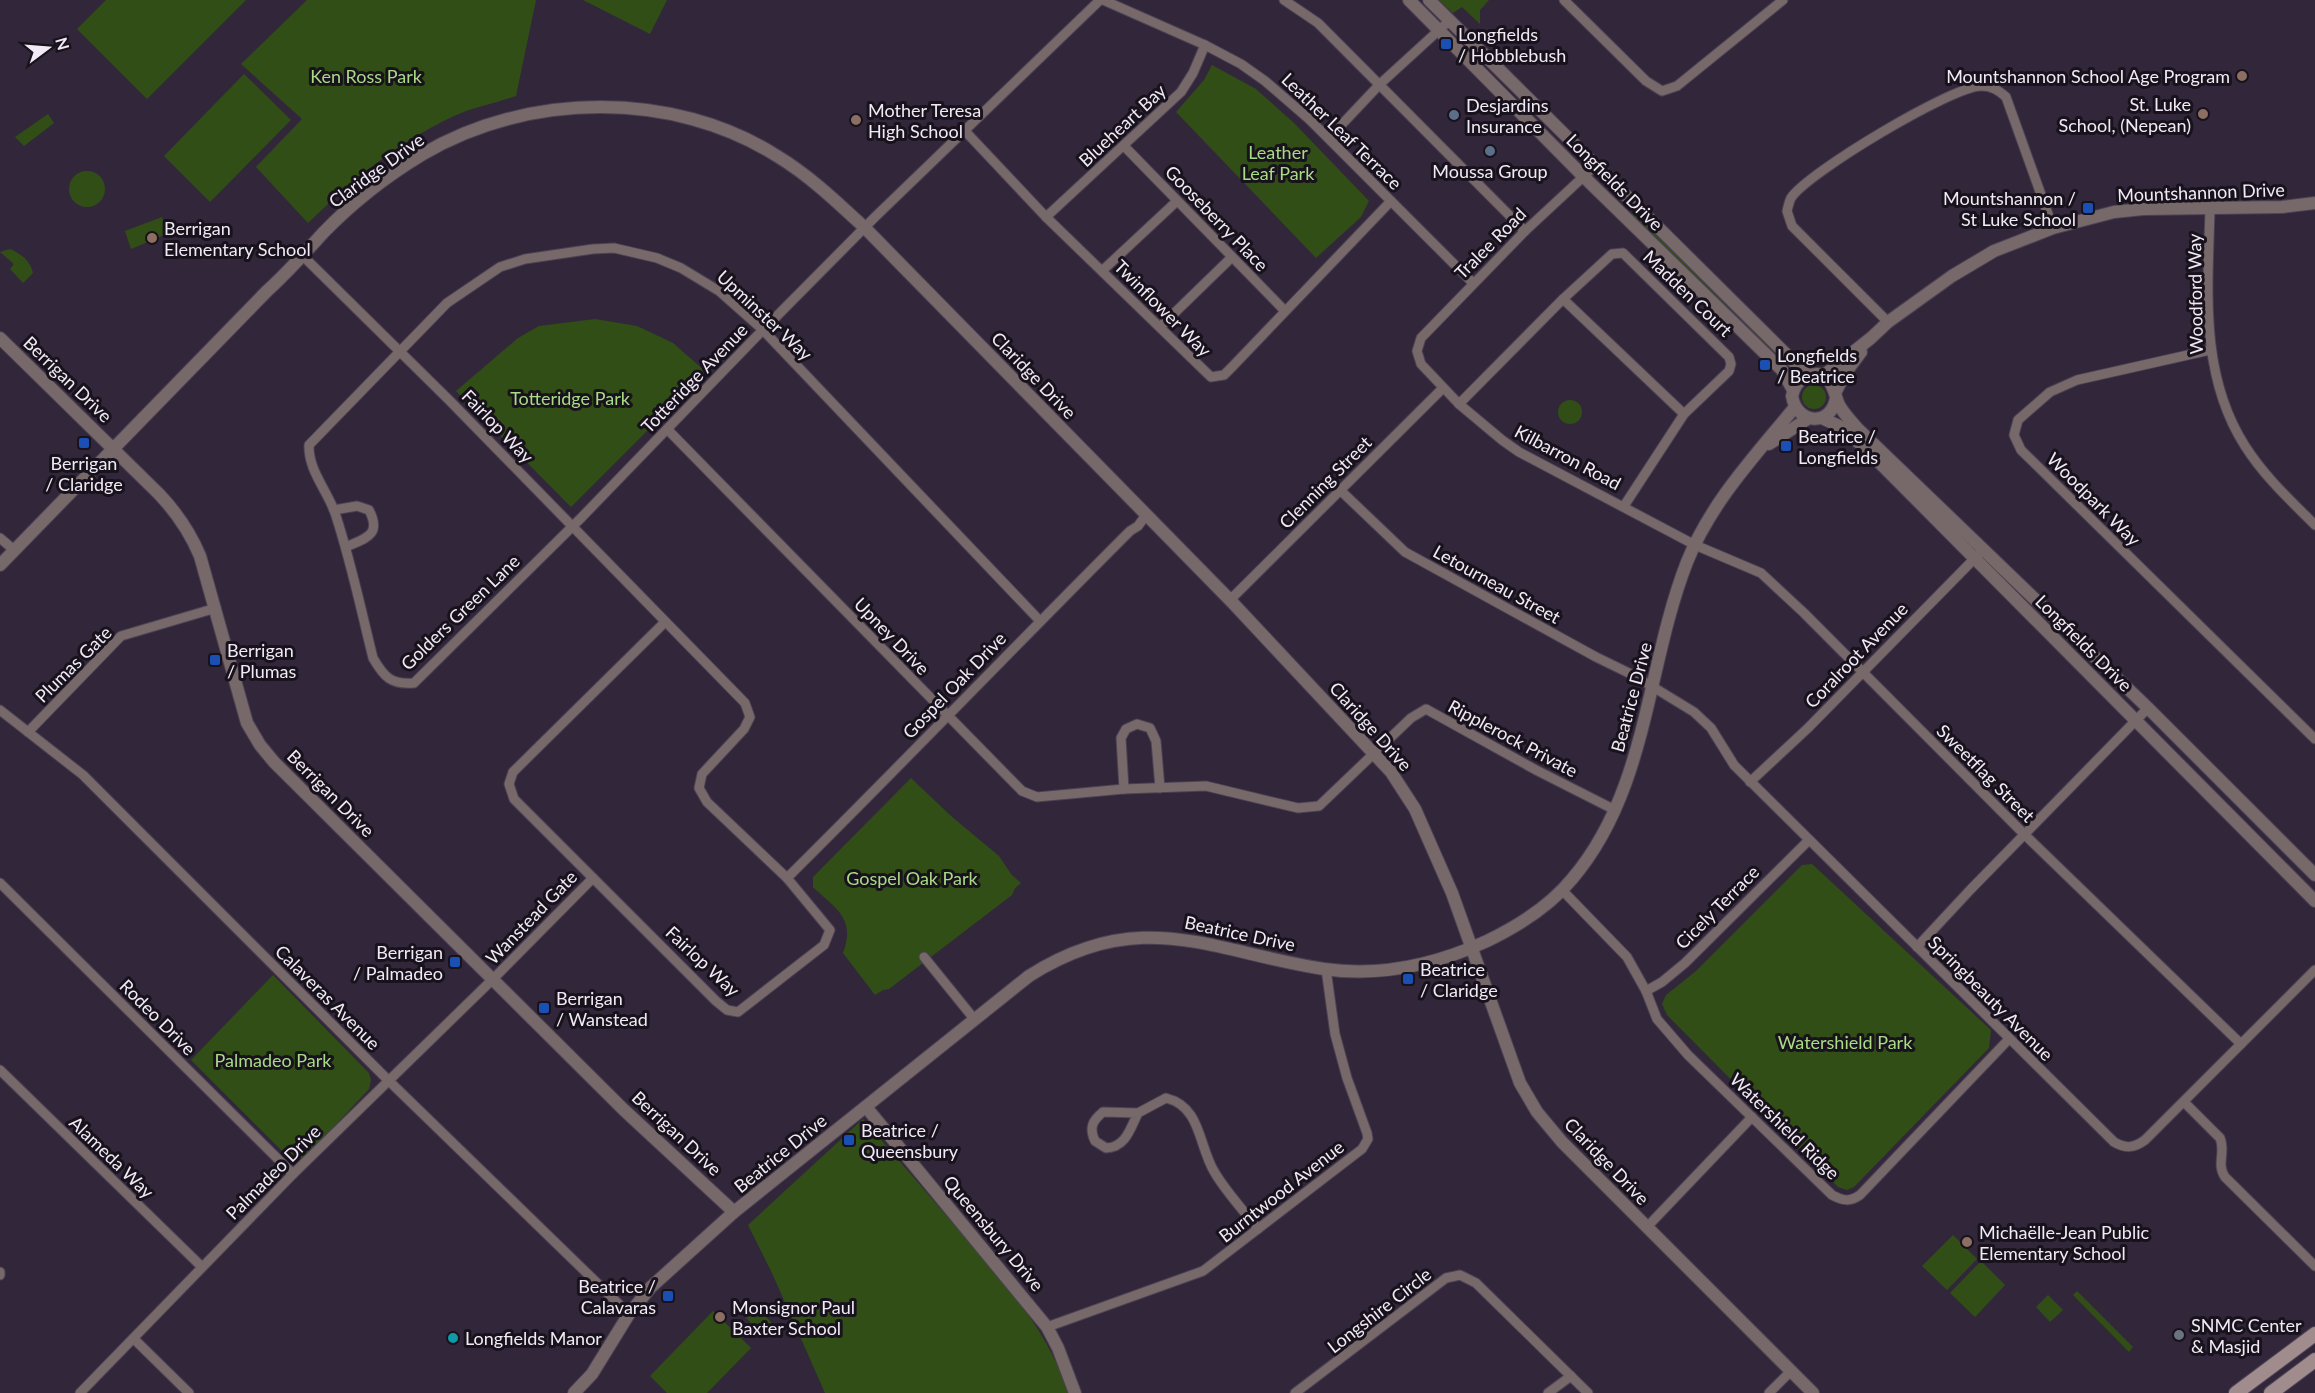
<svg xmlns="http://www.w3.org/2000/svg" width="2315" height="1393" font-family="Lato,sans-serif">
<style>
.green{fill:#314e17}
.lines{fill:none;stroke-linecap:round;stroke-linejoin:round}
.minor-casing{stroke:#4d4254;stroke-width:11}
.tertiary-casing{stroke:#4d4254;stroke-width:14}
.secondary-casing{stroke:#4d4254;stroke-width:16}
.minor{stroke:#77696a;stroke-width:9}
.tertiary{stroke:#77696a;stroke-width:12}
.secondary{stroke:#a08b8d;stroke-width:14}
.transit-dot{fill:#1a4fb4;stroke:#17121b;stroke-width:2}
.education-dot{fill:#8d6e63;stroke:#17121b;stroke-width:2}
.service-dot{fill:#5c6f8a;stroke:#17121b;stroke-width:2}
.worship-dot{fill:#6b7280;stroke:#17121b;stroke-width:2}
.culture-dot{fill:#0f9aa8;stroke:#17121b;stroke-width:2}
.labels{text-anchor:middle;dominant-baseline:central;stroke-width:6;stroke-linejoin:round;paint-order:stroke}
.poi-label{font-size:18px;fill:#f1eaf6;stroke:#17121b;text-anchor:start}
.park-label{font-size:18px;fill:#a9db85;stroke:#17121b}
.street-label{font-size:18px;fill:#f1eaf6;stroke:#17121b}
</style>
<rect width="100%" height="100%" fill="#32273a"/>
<g class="green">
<polygon points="106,0 246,0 147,99 77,29"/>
<path d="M307 0H536L516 96C496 103 473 107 454 116 395 144 355 178 308 223L256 167 302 119 241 64Z"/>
<polygon points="583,0 667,0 650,34"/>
<polygon points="1439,0 1489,0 1480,10 1480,24 1462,7 1453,13"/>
<polygon points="1212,65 1256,89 1294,123 1369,201 1361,217 1316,258 1176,112 1204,80"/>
<polygon points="244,74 291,120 210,202 164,156"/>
<polygon points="48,114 54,123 24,146 15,137"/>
<circle cx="87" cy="189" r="18"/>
<polygon points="1634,212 1652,225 1777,355 1776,356 1631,215"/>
<polygon points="162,217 167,234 131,249 125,231"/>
<path d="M10 249C21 254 30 260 33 273L23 283 10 269 14 264 0 252Z"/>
<polygon points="595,319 637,326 673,343 706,372 571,507 456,391 518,338 539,326"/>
<circle cx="1814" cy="397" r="12"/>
<circle cx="1570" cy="412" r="12"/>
<path d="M911 778 951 816 999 856 1011 874 1021 883 1015 888 1012 895 889 989 883 990 875 995 843 953C856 918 836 909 813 887V877Z"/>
<polygon points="1812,864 1991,1030 1989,1048 1854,1187 1847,1190 1838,1187 1667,1015 1662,1004 1666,995 1696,971 1802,865"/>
<polygon points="273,975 369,1073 371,1080 369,1089 305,1158 289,1158 191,1060"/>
<path d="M863 1119C896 1157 929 1195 962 1234 1005 1283 1048 1330 1068 1393H825L772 1273 748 1225Z"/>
<polygon points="1953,1235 1977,1259 1947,1290 1922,1266"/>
<polygon points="1981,1261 2005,1285 1975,1317 1950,1293"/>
<polygon points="2077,1291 2133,1347 2129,1352 2073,1295"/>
<polygon points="2048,1295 2063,1310 2050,1322 2036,1307"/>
<polygon points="754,1303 776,1328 764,1338 743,1314"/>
<polygon points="713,1311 751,1348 707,1393 667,1393 650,1376"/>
</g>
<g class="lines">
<g class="minor-casing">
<g id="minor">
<polyline points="1103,0 1205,45 1241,64 1265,81 1309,119 1473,283"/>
<polyline points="1284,0 1318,23 1525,231"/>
<polyline points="1564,0 1646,81 1662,91 1677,86 1783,0"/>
<polyline points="965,131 1046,217 1211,377 1224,375 1232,367 1391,201"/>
<polyline points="1329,138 1380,84 1450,20"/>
<polyline points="1125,147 1285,311"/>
<polyline points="1596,165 1525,231 1421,338 1417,351 1421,364 1459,404 1502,440 1519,452 1695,545 1761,573 1804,613 2024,834 2241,1044"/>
<path d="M2210 208C2208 289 2199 374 2245 446 2264 476 2290 500 2315 525"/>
<polyline points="1046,217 1181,92 1193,73 1205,45"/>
<polyline points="303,256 449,400 745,703 750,717 744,729 702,774 699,788 707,802 787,878 830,930 824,945 738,1012 727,1010 716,1001 514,799 509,784 513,772 665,622"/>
<polyline points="1103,270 1177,201"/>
<polyline points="1563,299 1684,414"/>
<path d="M1888 322 1792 226 1787 211C1788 207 1789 202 1791 198 1807 173 1952 86 1981 86 1992 86 1998 90 2006 97L2053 228"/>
<polyline points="1160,327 1232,257"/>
<polyline points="2210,350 2077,380 2050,392 2018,420 2014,435 2021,450 2315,739"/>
<polyline points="1459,404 1563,299 1612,254 1623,253 1729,357 1731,364 1729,371 1684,414 1624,506"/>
<polyline points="667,429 1022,791 1037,797 1124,789 1206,786 1298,808 1319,806 1411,718 1426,709 1536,770 1615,810"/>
<path d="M1340 490 1405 552 1596 657 1635 676 1694 712 1711 728 1734 765 2114 1142C2126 1149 2134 1148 2145 1140L2315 970"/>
<path d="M334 510 357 506 369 510C382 535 366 538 346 547"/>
<polyline points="0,538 14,550"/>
<polyline points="1230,600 1443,388"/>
<path d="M1040 621 763 330 719 291 681 268 657 258 614 248 593 249 525 259 500 267 447 303 309 445C308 470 327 490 335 513 351 561 361 610 373 658 384 677 391 685 414 683L581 518 754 339 763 330 875 217 1100 0"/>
<polyline points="0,710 83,775 388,1080 629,1314"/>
<polyline points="28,732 121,636 216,608"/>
<polyline points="1750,782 1808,728 1978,555"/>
<polyline points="1124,789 1121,738 1126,729 1137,724 1150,728 1156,741 1160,788"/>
<path d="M787 878C902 764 1015 646 1130 531L1138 526 1146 515"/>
<polyline points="0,883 293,1174"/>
<path d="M1562 890 1627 957 1646 991 1657 1019 1688 1055 1832 1195C1843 1201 1850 1202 1860 1195L2009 1039"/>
<polyline points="1917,947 1971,889 2148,708"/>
<polyline points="924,957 975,1020"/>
<polyline points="1646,991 1662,982 1685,963 1808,841"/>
<polyline points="0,1070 202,1267"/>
<path d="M2184 1102 2220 1138C2226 1152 2216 1164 2225 1177L2315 1266"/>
<path d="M1138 1113C1130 1129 1126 1147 1106 1148L1095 1141C1089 1128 1092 1121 1103 1112L1138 1113 1166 1098C1202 1107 1198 1146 1215 1173 1227 1193 1244 1211 1258 1229"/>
<polyline points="1647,1227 1752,1117"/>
<polyline points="0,1272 0,1275"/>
<polyline points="1047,1327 1203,1271 1362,1149 1368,1139 1367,1133 1347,1078 1335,1034 1326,969"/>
<polyline points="134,1339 189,1393"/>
<polyline points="80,1393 293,1174 493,979 593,878"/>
<polyline points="1295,1393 1446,1278 1460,1275 1476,1283 1588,1393"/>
<polyline points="1548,1393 1571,1376"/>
<polyline points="1769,1393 1791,1371"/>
</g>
</g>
<g class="tertiary-casing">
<g id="tertiary">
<polyline points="1409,0 1583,176 1782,370 1793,390"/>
<polyline points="1429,0 1808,376"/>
<path d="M0 338 159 494C177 513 190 532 200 556L247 723 260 745 274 762 624 1110 734 1212"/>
<polyline points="1823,376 1871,338 1888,322 1952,276 1994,251 2053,228 2114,212 2143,209 2282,207 2315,203"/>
<polyline points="1836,391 1846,372 1861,352"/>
<path d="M1836 398C1831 427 1797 425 1792 396 1794 388 1797 381 1805 377 1831 365 1833 391 1839 405 1844 414 1851 421 1857 428L2148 708 2315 875"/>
<polyline points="1822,418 1841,427 1867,450 2315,901"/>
<polyline points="1769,444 1809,418"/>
<path d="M0 565 267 291C287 273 305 253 323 233 352 203 388 175 423 154 528 92 673 90 777 156 810 176 837 202 865 228L1230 600 1391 772 1415 809 1452 893 1520 1083 1537 1112 1562 1142 1813 1393"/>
<polyline points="866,1107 1047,1327 1058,1348 1075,1393"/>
<path d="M574 1393 592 1374 629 1314 651 1287 734 1212 1029 976C1141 905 1209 951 1324 969 1380 977 1437 964 1487 941 1518 926 1550 906 1572 879 1648 790 1646 667 1687 562 1711 502 1755 456 1795 407"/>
</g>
</g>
<g class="secondary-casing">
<g id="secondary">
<polyline points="2236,1393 2315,1334"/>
<polyline points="2271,1393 2315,1360"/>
</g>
</g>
<use href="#minor" class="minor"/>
<use href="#tertiary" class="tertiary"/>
<use href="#secondary" class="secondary"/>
</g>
<g class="transit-dot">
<rect x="1440" y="38" width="12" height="12" rx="3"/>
<rect x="2082" y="202" width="12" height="12" rx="3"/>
<rect x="1759" y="359" width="12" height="12" rx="3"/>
<rect x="78" y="437" width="12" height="12" rx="3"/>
<rect x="1780" y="440" width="12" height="12" rx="3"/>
<rect x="209" y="654" width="12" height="12" rx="3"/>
<rect x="449" y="956" width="12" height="12" rx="3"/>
<rect x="1402" y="973" width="12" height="12" rx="3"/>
<rect x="538" y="1002" width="12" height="12" rx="3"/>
<rect x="843" y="1134" width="12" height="12" rx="3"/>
<rect x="662" y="1290" width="12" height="12" rx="3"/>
</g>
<g class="education-dot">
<circle cx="2242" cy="76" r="6"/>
<circle cx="2203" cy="114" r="6"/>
<circle cx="856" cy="120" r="6"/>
<circle cx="152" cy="238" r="6"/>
<circle cx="1967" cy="1242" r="6"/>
<circle cx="720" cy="1317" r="6"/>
</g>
<g class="service-dot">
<circle cx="1454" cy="115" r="6"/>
<circle cx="1490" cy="151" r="6"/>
</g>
<circle class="worship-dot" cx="2179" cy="1335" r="6"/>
<circle class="culture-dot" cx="453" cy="1338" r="6"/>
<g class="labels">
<g class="poi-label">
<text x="1458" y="34">Longfields<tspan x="1458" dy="21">/ Hobblebush</tspan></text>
<text x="2230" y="76" text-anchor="end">Mountshannon School Age Program</text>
<text x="2191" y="104" text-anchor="end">St. Luke<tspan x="2191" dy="21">School, (Nepean)</tspan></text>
<text x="1466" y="105">Desjardins<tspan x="1466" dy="21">Insurance</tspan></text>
<text x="868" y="110">Mother Teresa<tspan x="868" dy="21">High School</tspan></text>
<text x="1490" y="171" text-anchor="middle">Moussa Group</text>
<text x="2076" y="198" text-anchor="end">Mountshannon /<tspan x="2076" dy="21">St Luke School</tspan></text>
<text x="164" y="228">Berrigan<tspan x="164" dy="21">Elementary School</tspan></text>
<text x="1777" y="355">Longfields<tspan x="1777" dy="21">/ Beatrice</tspan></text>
<text x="1798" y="436">Beatrice /<tspan x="1798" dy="21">Longfields</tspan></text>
<text x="84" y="463" text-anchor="middle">Berrigan<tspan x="84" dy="21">/ Claridge</tspan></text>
<text x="227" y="650">Berrigan<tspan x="227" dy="21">/ Plumas</tspan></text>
<text x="443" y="952" text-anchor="end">Berrigan<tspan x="443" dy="21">/ Palmadeo</tspan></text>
<text x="1420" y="969">Beatrice<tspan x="1420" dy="21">/ Claridge</tspan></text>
<text x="556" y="998">Berrigan<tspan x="556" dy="21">/ Wanstead</tspan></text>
<text x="861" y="1130">Beatrice /<tspan x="861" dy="21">Queensbury</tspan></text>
<text x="1979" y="1232">Michaëlle-Jean Public<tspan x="1979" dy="21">Elementary School</tspan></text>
<text x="656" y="1286" text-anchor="end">Beatrice /<tspan x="656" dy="21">Calavaras</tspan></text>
<text x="732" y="1307">Monsignor Paul<tspan x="732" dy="21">Baxter School</tspan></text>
<text x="2191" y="1325">SNMC Center<tspan x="2191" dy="21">&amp; Masjid</tspan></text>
<text x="465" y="1338">Longfields Manor</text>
</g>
<g class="park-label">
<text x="366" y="76">Ken Ross Park</text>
<text x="1278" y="152">Leather<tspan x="1278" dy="21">Leaf Park</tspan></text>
<text x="570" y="398">Totteridge Park</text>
<text x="912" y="878">Gospel Oak Park</text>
<text x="1845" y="1042">Watershield Park</text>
<text x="273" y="1060">Palmadeo Park</text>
</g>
<g class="street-label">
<text transform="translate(1122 125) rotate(-43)">Blueheart Bay</text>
<text transform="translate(1342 131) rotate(44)">Leather Leaf Terrace</text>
<text transform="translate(376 170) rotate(-36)">Claridge Drive</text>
<text transform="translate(1615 182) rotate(45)">Longfields Drive</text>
<text transform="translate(2201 192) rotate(-2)">Mountshannon Drive</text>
<text transform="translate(1217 218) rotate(46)">Gooseberry Place</text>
<text transform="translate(1490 243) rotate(-45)">Tralee Road</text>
<text transform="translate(1688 293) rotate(44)">Madden Court</text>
<text transform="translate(2195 294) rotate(-91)">Woodford Way</text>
<text transform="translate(1163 308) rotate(45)">Twinflower Way</text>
<text transform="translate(765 315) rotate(43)">Upminster Way</text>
<text transform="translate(1034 375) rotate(46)">Claridge Drive</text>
<text transform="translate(694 378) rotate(-46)">Totteridge Avenue</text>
<text transform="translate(68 379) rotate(44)">Berrigan Drive</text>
<text transform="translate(498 426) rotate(46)">Fairlop Way</text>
<text transform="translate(1568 457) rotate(28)">Kilbarron Road</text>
<text transform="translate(1325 482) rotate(-45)">Clenning Street</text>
<text transform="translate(2094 499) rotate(45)">Woodpark Way</text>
<text transform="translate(1497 584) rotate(29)">Letourneau Street</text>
<text transform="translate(460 612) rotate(-44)">Golders Green Lane</text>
<text transform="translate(892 636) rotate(46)">Upney Drive</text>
<text transform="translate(2084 643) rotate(45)">Longfields Drive</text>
<text transform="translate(1856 655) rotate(-46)">Coralroot Avenue</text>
<text transform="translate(73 664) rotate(-45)">Plumas Gate</text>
<text transform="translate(954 685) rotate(-46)">Gospel Oak Drive</text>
<text transform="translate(1631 697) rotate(-75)">Beatrice Drive</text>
<text transform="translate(1371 726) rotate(48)">Claridge Drive</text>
<text transform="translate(1513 738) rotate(28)">Ripplerock Private</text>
<text transform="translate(1986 773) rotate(45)">Sweetflag Street</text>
<text transform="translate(331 793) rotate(45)">Berrigan Drive</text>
<text transform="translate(1717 907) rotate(-45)">Cicely Terrace</text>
<text transform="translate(531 917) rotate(-46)">Wanstead Gate</text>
<text transform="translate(1240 933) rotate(12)">Beatrice Drive</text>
<text transform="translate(703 961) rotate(43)">Fairlop Way</text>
<text transform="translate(328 997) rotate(45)">Calaveras Avenue</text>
<text transform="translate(1991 998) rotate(45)">Springbeauty Avenue</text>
<text transform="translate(158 1017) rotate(45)">Rodeo Drive</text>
<text transform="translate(1785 1126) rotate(44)">Watershield Ridge</text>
<text transform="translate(677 1133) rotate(43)">Berrigan Drive</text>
<text transform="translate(780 1153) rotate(-39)">Beatrice Drive</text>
<text transform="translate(112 1157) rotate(44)">Alameda Way</text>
<text transform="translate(1607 1161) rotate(46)">Claridge Drive</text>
<text transform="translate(273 1172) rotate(-45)">Palmadeo Drive</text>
<text transform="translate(1281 1191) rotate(-38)">Burntwood Avenue</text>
<text transform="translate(994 1233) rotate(50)">Queensbury Drive</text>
<text transform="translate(1379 1310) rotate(-38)">Longshire Circle</text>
</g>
</g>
<g transform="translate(48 48) rotate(74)" stroke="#17121b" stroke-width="4.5" paint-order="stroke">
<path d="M0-4.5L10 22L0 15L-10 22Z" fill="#f1eaf6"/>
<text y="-9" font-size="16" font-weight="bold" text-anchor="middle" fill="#f1eaf6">N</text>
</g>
</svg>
